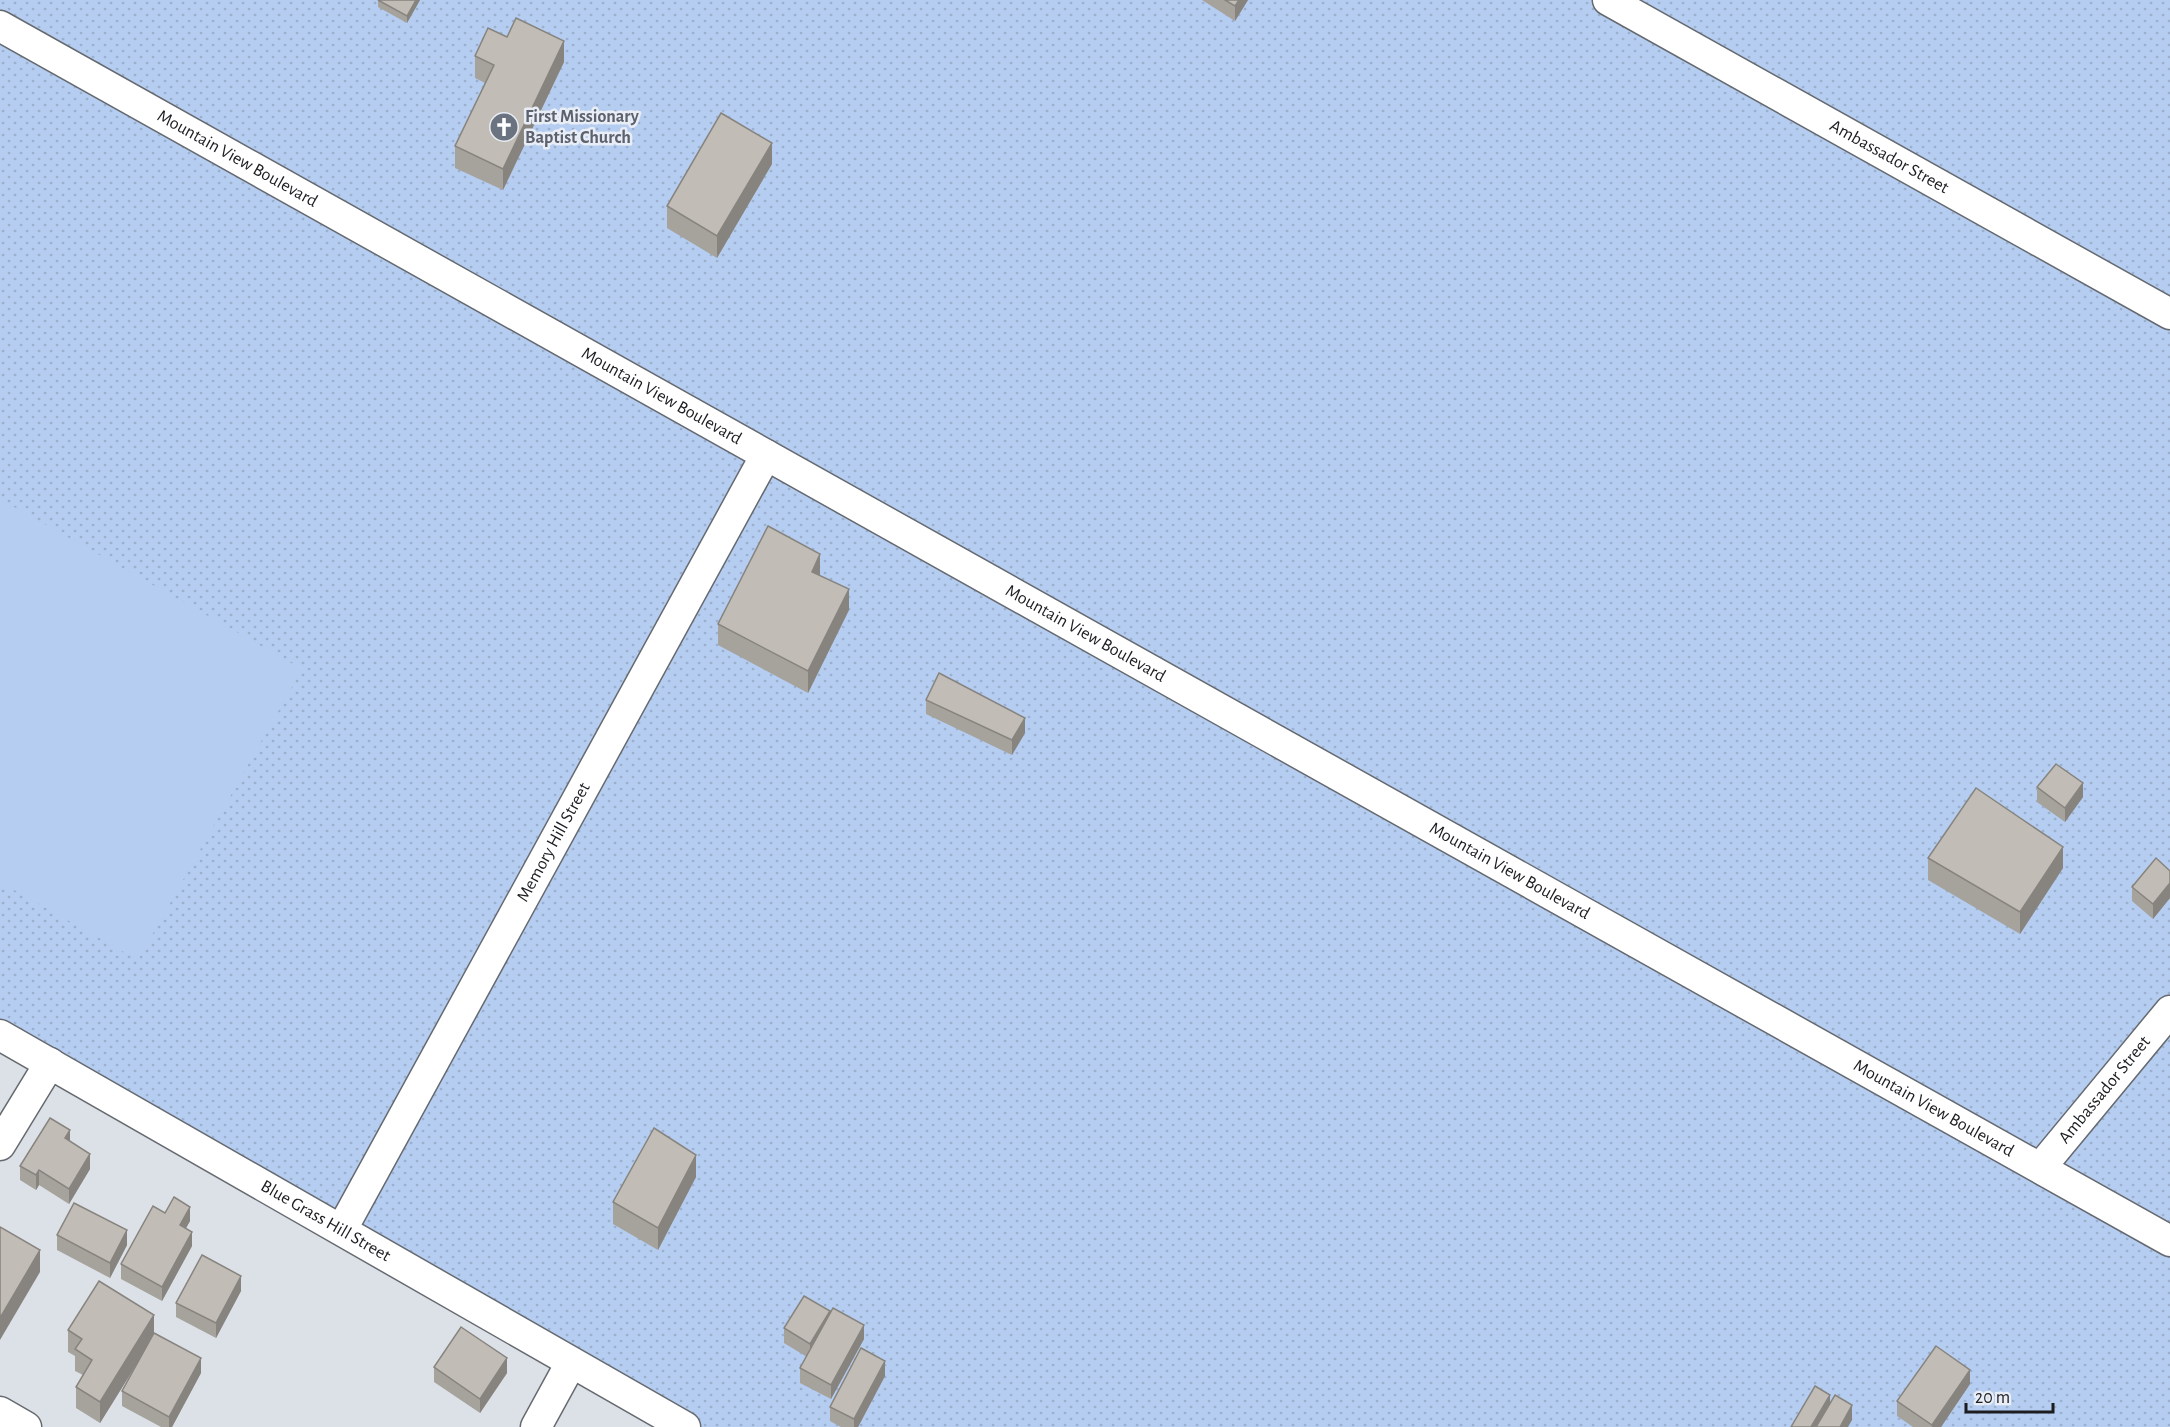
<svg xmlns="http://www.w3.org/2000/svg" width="2170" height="1427" font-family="'Alegreya Sans',sans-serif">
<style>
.grass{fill:url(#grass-dots)}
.park{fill:#b5cdf0}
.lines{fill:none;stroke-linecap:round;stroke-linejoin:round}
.minor-casing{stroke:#666a70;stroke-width:33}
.minor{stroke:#fff;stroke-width:30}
.wall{fill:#a6a29c}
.shaded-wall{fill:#87847f}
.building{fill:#c1bcb5;stroke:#87847f;stroke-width:1.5}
.labels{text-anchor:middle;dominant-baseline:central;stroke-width:5;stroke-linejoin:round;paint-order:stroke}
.worship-label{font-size:18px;font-weight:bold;fill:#5b616d;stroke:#e9eef6;text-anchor:start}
.street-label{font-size:18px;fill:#1b1d20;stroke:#e9eef6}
</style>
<defs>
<pattern id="grass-dots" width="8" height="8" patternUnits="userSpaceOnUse" patternTransform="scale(1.5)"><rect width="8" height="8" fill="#b5cdf0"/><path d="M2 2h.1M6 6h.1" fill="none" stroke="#9bb0ce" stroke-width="1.8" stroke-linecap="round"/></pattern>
</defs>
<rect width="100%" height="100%" fill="#dce1e8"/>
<polygon class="grass" points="0,0 2170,0 2170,1427 702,1427 0,1024"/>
<polygon class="park" points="0,499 302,669 138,960 0,882"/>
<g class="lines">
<g class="minor-casing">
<g id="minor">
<path id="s1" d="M1608 0 2170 314"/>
<path id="s2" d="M0 26 2170 1241"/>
<path id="s3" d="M0 1035 685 1427"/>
<polyline points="0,1145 50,1063"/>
<path id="s4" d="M2041 1167 2170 1011"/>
<path id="s5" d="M342 1229 766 455"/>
<polyline points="0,1412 26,1427"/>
<polyline points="536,1427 571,1363"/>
</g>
</g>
<use href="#minor" class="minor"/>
</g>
<g class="wall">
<polygon points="378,0 420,0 407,23 378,7"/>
<polygon points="1202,0 1248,0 1235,21"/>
<polygon points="475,56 564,62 503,190 455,168 455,146 485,83 475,78"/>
<polygon points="772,164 717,258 667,228 667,206"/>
<polygon points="820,575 849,610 808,693 718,645 718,624"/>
<polygon points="926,700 1025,733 1012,755 926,714"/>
<polygon points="2037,787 2083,797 2065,822 2037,802"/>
<polygon points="1928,858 2063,868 2020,934 1928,880"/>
<polygon points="2170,871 2170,898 2153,919 2132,901 2132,887"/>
<polygon points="70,1141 90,1169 69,1204 39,1185 36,1190 20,1180 20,1166"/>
<polygon points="696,1177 658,1250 613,1224 613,1202"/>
<polygon points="165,1213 190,1221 186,1228 192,1246 162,1301 121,1279 121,1264"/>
<polygon points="57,1235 127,1245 110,1278 57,1250"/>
<polygon points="241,1291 216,1338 176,1317 176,1303"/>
<polygon points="830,1314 864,1339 831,1399 800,1383 800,1368 807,1357 784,1343 784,1328"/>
<polygon points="68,1330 154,1334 201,1373 172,1427 161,1427 122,1406 122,1391 140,1359 100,1423 76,1408 76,1387 83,1375 75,1371 75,1356 68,1352"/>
<polygon points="434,1367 507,1373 480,1413 434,1382"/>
<polygon points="885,1376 858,1427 841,1427 830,1421 830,1407"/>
<polygon points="1970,1384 1941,1427 1913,1427 1897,1416 1897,1401"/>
</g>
<g class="shaded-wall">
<polygon points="416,0 420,0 407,23 407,16"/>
<polygon points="1239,0 1248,0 1235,21 1235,6"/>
<polygon points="564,41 564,62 503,190 503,169"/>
<polygon points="772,143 772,164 717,258 717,236"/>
<polygon points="820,554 820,576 812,572"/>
<polygon points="849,589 849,610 808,693 808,671"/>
<polygon points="1025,718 1025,733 1012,755 1012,740"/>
<polygon points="2083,783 2083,797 2065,822 2065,808"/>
<polygon points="2063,847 2063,868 2020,934 2020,912"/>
<polygon points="2170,883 2170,898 2153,919 2153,904"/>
<polygon points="70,1130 70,1145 65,1138"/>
<polygon points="90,1154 90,1169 69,1204 69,1189"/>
<polygon points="696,1155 696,1177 658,1250 658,1228"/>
<polygon points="39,1170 39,1185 36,1190 36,1175"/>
<polygon points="190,1207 190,1221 180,1239 180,1225"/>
<polygon points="127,1230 127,1245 110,1278 110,1263"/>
<polygon points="192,1232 192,1246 162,1301 162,1287"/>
<polygon points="40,1250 40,1272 0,1340 0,1318"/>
<polygon points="241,1276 241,1291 216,1338 216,1323"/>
<polygon points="830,1311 830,1326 810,1358 810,1344"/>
<polygon points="154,1315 154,1336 100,1423 100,1402"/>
<polygon points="864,1325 864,1339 831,1399 831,1385"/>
<polygon points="201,1358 201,1373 172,1427 169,1427 169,1417"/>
<polygon points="507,1358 507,1373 480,1413 480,1399"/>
<polygon points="885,1361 885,1376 858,1427 854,1427 854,1419"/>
<polygon points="1970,1370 1970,1384 1941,1427 1932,1427 1932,1425"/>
<polygon points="1830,1395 1830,1409 1819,1427 1811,1427"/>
<polygon points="1852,1405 1852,1420 1848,1427 1840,1427"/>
</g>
<g class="building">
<polygon points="378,0 416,0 407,16"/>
<polygon points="1225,0 1239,0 1235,6"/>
<polygon points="516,18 564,41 503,169 455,146 494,65 475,56 488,28 507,37"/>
<polygon points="721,113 772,143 717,236 667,206"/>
<polygon points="768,526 820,554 812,572 849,589 808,671 718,624"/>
<polygon points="939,673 1025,718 1012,740 926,700"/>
<polygon points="2056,764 2083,783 2065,808 2037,787"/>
<polygon points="1976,788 2063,847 2020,912 1928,858"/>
<polygon points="2156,858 2170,871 2170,883 2153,904 2132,887"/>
<polygon points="50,1118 70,1130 65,1138 90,1154 69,1189 39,1170 36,1175 20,1166"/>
<polygon points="654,1128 696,1155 658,1228 613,1202"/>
<polygon points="174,1197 190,1207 180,1225 192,1232 162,1287 121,1264 153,1206 165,1213"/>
<polygon points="74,1203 127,1230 110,1263 57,1235"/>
<polygon points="0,1227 40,1250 0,1318"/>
<polygon points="202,1255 241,1276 216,1323 176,1303"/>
<polygon points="99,1281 154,1315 100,1402 76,1387 92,1360 75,1349 82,1339 68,1330"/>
<polygon points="804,1296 830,1311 810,1344 784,1328"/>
<polygon points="833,1308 864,1325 831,1385 800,1368"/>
<polygon points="461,1327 507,1358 480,1399 434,1367"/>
<polygon points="154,1333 201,1358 169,1417 122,1391"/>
<polygon points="1936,1346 1970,1370 1932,1425 1897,1401"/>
<polygon points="861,1348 885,1361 854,1419 830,1407"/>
<polygon points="1815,1386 1830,1395 1811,1427 1791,1427"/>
<polygon points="1835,1395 1852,1405 1840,1427 1816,1427"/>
</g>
<defs>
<g id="church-disc" transform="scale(1.5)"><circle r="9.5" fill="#6b7280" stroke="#e9eef6"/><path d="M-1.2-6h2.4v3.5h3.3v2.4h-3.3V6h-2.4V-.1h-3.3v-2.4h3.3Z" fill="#fff"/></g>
</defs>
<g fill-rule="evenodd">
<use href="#church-disc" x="504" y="127"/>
</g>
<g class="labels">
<g class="worship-label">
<text x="525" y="117">First Missionary<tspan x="525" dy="21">Baptist Church</tspan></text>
</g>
<g class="street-label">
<text stroke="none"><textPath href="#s1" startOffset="322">Ambassador Street</textPath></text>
<text stroke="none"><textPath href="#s2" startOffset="272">Mountain View Boulevard</textPath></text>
<text stroke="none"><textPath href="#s2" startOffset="758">Mountain View Boulevard</textPath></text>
<text stroke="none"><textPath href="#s2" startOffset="1244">Mountain View Boulevard</textPath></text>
<text stroke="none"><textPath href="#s5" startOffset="441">Memory Hill Street</textPath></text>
<text stroke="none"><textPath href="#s2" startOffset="1730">Mountain View Boulevard</textPath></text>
<text stroke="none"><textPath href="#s4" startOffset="100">Ambassador Street</textPath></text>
<text stroke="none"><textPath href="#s2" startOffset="2216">Mountain View Boulevard</textPath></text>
<text stroke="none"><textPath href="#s3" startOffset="375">Blue Grass Hill Street</textPath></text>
</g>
</g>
<path d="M1966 1403v9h87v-9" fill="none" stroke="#1b1d20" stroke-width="3"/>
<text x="1975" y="1403" font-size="18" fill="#1b1d20" stroke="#e9eef6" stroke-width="4.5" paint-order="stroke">20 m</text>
</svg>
